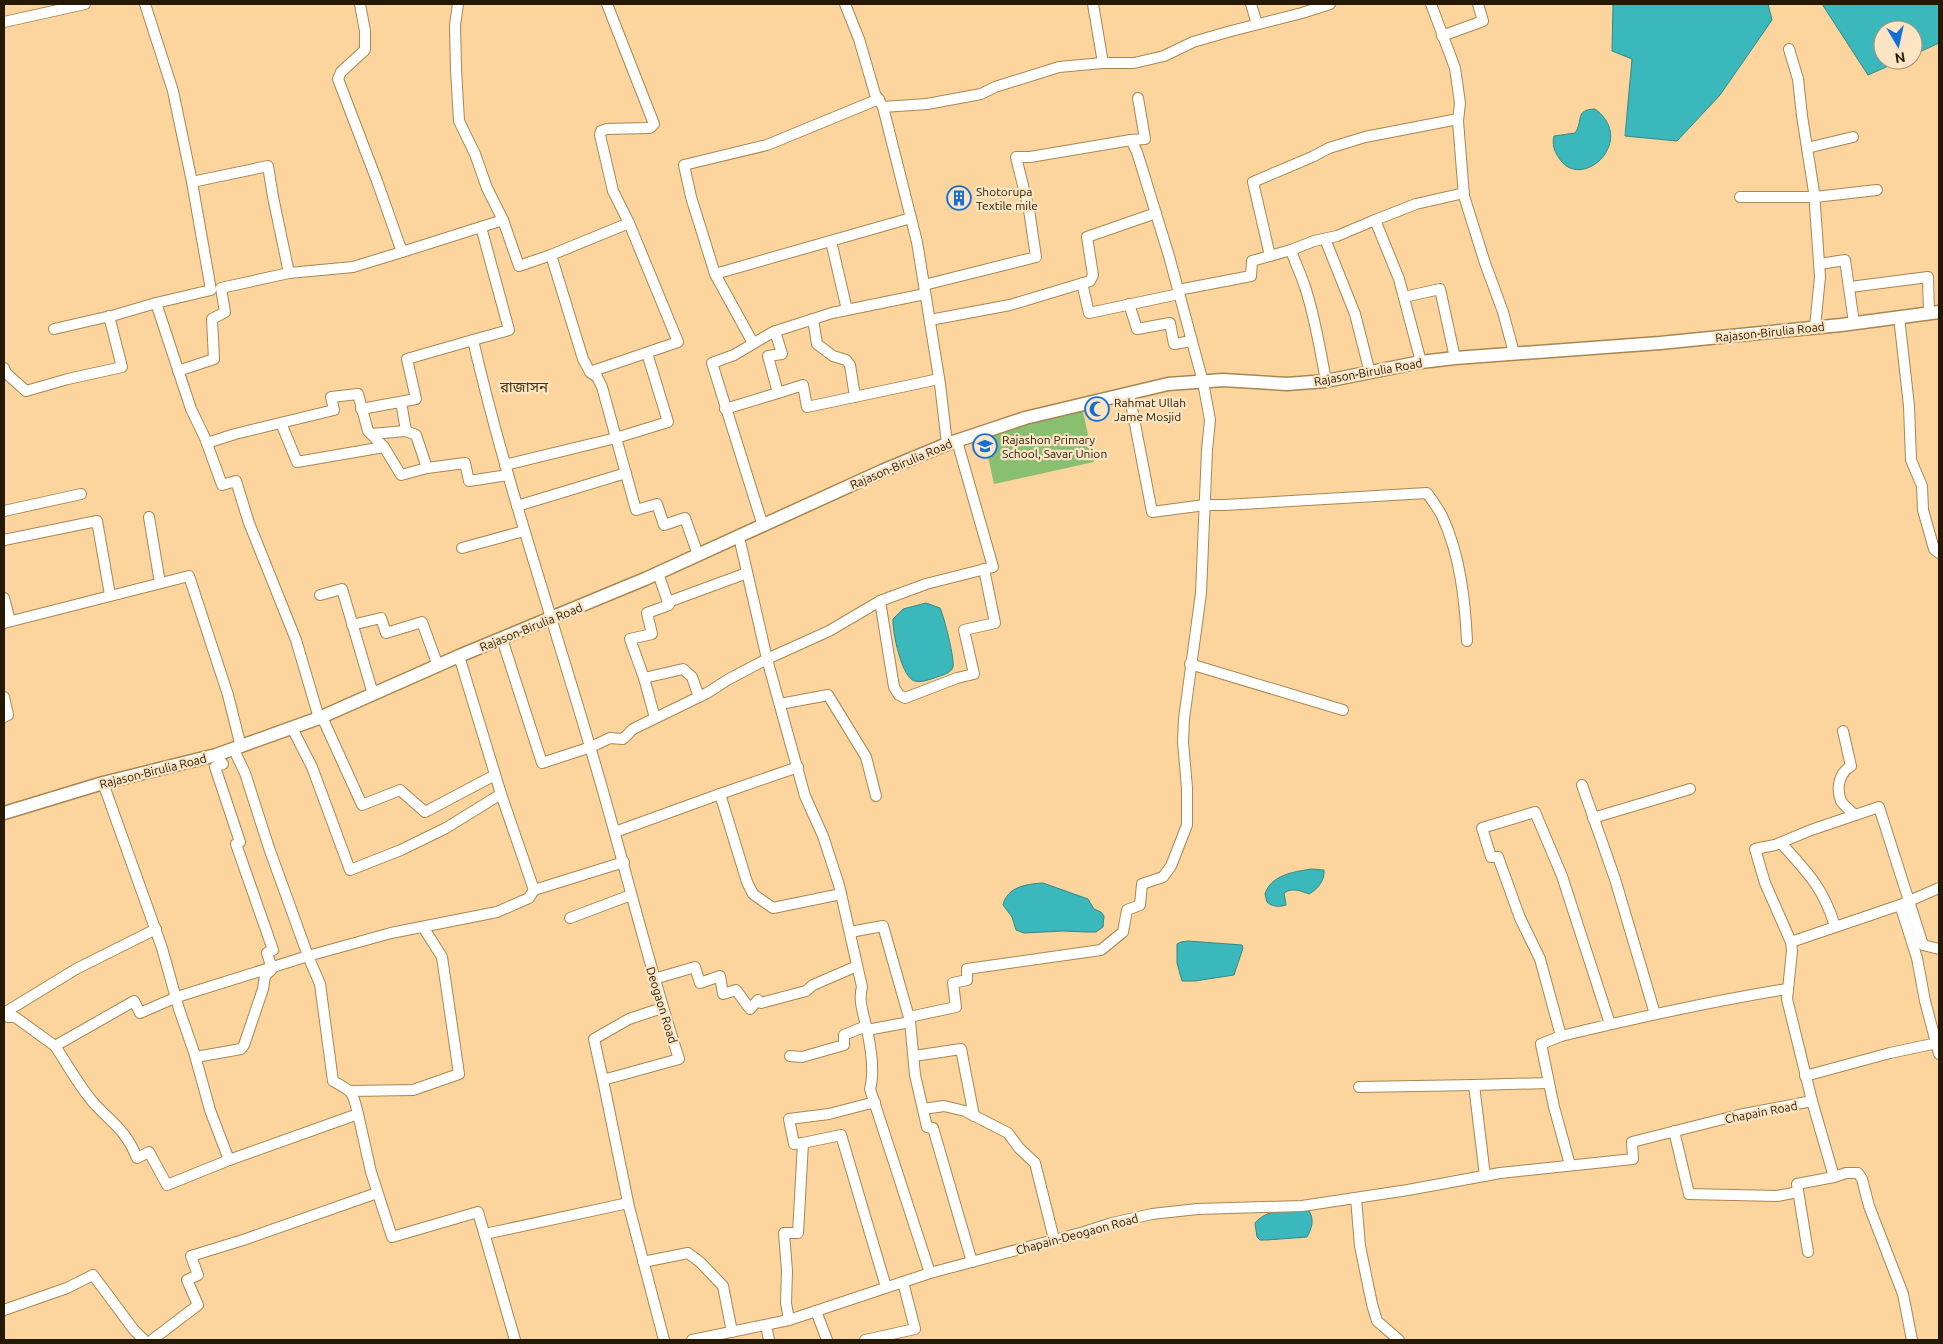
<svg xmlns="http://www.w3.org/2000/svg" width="1943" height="1344" font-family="Ubuntu,'Noto Sans Bengali',sans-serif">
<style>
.green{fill:#88bf71}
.water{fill:#3bb8bb;stroke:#358884}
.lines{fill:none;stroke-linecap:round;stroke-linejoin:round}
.minor-casing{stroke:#a98650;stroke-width:12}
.tertiary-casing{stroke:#a98650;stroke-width:15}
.minor{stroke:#fff;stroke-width:10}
.tertiary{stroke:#fff;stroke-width:12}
.labels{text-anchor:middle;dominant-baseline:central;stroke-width:4.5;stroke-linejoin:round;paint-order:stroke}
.poi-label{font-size:12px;fill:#261903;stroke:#fce5c4;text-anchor:start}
.street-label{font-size:12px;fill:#261903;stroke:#fce5c4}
.quarter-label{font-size:15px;fill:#4e3509;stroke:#fce5c4}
</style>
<rect width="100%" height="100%" fill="#fbd59d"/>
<polygon class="green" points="1082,407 1094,462 994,484 982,429"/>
<g class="water">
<polygon points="1613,4 1768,4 1772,20 1720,95 1677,141 1625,136 1632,59 1612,51"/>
<polygon points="1822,4 1939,4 1939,43 1913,55 1913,30 1883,30 1883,60 1902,60 1868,75"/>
<path d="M1595 109C1638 141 1581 193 1559 158 1554 151 1552 144 1554 136L1575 133C1584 120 1574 110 1595 109Z"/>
<path d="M926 603 940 608C944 616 955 660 953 667 951 673 943 675 937 677 931 679 921 683 915 681 902 679 892 631 893 619L903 609Z"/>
<path d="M1311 869 1324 870C1325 880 1318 889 1309 894 1301 891 1292 887 1284 893L1286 905C1280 907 1272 907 1267 902L1265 894C1271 875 1293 872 1311 869Z"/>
<path d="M1043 883 1088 899 1094 909 1101 912 1104 916 1103 927 1096 932H1086L1063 931 1024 933 1016 930 1012 917 1003 905C1007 887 1026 884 1043 883Z"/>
<polygon points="1188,941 1242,945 1243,948 1234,975 1195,981 1182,981 1177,963 1177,944 1181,942"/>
<path d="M1308 1210C1315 1218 1312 1228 1307 1237L1267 1240H1260L1257 1237 1255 1223C1268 1208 1289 1210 1308 1210Z"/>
</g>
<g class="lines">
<g class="minor-casing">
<g id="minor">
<polyline points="145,4 173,91 192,182 211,290 156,303 191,409 205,438 222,485 236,481 249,523 296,640 319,718"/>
<path d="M360 4 365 31V50L341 72 338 79 377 181 402 252 481 227 509 330 473 340C505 479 551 613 591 750 622 853 646 957 679 1059L603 1080 629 1207 664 1340"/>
<polyline points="458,4 455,25 456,69 459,121 475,154 487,188 503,220 519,266 551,255 583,359 590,372 678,342 629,223 613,191 600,135 601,131 607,129 647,128 650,128 654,124 607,4"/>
<polyline points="845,4 859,39 875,94 883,107 927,104 981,94 995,87 1059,67 1103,63 1134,63 1164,56 1193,42 1231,31 1302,13 1330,4"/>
<polyline points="1093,4 1103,63"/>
<polyline points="1251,4 1257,24"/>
<polyline points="1431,4 1455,68 1460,103 1458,121 1464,196 1485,263 1503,312 1514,353"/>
<polyline points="4,22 85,4"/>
<polyline points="1442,36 1483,21 1478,4"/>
<polyline points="1789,49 1798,79 1802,116 1814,192 1820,277 1815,327"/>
<polyline points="879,99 767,145 684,165 691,197 715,274 911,218"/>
<polyline points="883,107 917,242 940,384 947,444"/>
<polyline points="1131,140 1145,139 1138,98"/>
<polyline points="1807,148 1853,137"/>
<polyline points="1740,197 1815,197 1877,190"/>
<polyline points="481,227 503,220"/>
<polyline points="1325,239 1355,314 1370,373"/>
<polyline points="831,241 847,310"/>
<polyline points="1291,250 1314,241 1337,236 1375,220"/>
<polyline points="551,255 629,223"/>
<polyline points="1270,256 1253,182 1312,157 1329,148 1365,137 1458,119"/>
<polyline points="1820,264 1845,260 1854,323"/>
<polyline points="289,273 353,267 402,252"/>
<polyline points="715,274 753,343"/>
<polyline points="1082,283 1089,313 1179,294"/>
<polyline points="1850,287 1928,277 1929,313"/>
<path d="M1178 290 1251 276 1252 261 1291 250C1295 263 1301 274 1305 287 1315 317 1320 349 1326 381"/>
<polyline points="1404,297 1440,289 1455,358"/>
<polyline points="1129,304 1137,329 1170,323 1174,344 1192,341"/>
<polyline points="1899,317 1909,406 1911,460 1922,486 1923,510 1934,549 1939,553"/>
<polyline points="813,319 817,344 833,356 846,360 850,365 855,397"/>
<polyline points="930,320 1010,305 1090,281 1093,275 1087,237 1156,213"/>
<polyline points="54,329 115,315 156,303"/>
<polyline points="775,331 782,354 768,356 778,393 803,385 807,407 939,379"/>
<polyline points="1421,362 1399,279 1375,220 1416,204 1464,193"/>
<polyline points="4,368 6,373 26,391 68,379 122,367 109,316"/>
<polyline points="178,371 214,359 212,319 225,312 221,288 289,273 273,197 268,166 192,182"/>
<polyline points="590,372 597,377 602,387 636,510 657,504 664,525 685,518 698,555"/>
<path d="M1129 393 1152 512 1205 505H1225L1427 493C1432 500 1438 508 1442 516 1460 554 1465 600 1467 641"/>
<polyline points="401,402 406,431"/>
<polyline points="361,409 416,399 407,359 473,340"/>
<polyline points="725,409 778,393"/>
<polyline points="281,423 297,462 384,447"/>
<polyline points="207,443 235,434 334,410 331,397 358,394 368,431 371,434 406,431 416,435 427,468 401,475 384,447 371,434"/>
<polyline points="505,465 616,438 668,422 647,353"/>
<polyline points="427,468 465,463 469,481 508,475"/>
<polyline points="517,506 626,473"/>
<polyline points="4,511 81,494"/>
<polyline points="149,517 160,583"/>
<polyline points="763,526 712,363 734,355 773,332 832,313 925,294"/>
<path d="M739 537 767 659 805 796 823 836 839 885 862 987C858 1001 864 1015 867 1030 871 1048 875 1071 870 1089L930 1273"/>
<polyline points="4,540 97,521 110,595"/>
<polyline points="462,548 524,531"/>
<polyline points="658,573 669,605 647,613 652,634 630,639 644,678 683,669 692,677 699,697"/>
<polyline points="320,595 342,589 373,694"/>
<polyline points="4,598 10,621"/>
<polyline points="880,601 894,687 899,695 905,698 957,678 974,674 964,630 995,623 984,569"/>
<polyline points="668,602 747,573"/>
<polyline points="4,623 189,576 228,695 241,747"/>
<polyline points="352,625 381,618 386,633 422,622 438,666"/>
<polyline points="502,639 542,763 591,747 610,738 623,739 633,729 707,693 729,679 767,659 829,631 880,601 926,584 993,567 957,441"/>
<polyline points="459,656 501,794 534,890 624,862"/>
<polyline points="1190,664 1343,710"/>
<polyline points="644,678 655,718"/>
<polyline points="4,697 8,715 4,717"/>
<polyline points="780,704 828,695 866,757 876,796"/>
<polyline points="322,717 362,805 400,790 425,812 495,775"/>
<polyline points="292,728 312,767 350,870 401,850 446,828 501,794"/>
<path d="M1843 731 1851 766C1839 773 1836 788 1841 801 1844 806 1851 811 1855 815"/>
<polyline points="103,783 162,948 179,1009 194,1052 210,1110 229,1160 358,1114 371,1172 392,1237 478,1212 515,1340"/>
<polyline points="1582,785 1615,879 1655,1014"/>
<polyline points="720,794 798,767"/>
<polyline points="1593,818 1690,789"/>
<polyline points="615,832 720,794 747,882 753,894 773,908 841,894"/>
<path d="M1781 843C1807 872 1823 887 1835 926"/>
<polyline points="1900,905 1917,958 1925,1001 1939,1054"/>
<polyline points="570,918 631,895"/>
<polyline points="850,932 883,926 910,1021 915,1075 927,1127 933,1128 972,1262"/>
<polyline points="1791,942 1765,883 1755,849 1775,845 1811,830 1879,807 1923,945 1939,949"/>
<polyline points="654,979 695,967 700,983 720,976 723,994 736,990 750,1009 758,1000 761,1003 806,991 813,985 857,966"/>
<polyline points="4,1013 76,969 156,929"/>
<polyline points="4,1014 8,1017 15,1017 55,1046 134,1001 140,1013 177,997 308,956 269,848 245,773 234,750"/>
<polyline points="909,1017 956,1007 953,983 967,980 967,969 1101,950 1123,932 1127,910 1140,905 1142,884 1163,877 1171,866 1187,825 1187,788 1183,742 1184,719 1201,593 1207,450 1210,420 1203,382 1169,256 1137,152 1131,140 1030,157 1016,157 1029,210 1036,257 924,285"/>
<path d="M1610 1024 1562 876 1535 812 1482 828 1491 857H1498L1520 918 1540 959 1561 1036C1636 1018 1711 1001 1787 989"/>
<polyline points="867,1030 910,1022"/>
<polyline points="1561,1036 1541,1044 1554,1107 1570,1165"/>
<path d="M55 1046C67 1064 78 1084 92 1101 111 1123 125 1128 137 1158L149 1152 167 1185 229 1160"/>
<polyline points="790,1056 802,1057 844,1045 844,1035 866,1026"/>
<polyline points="914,1056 961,1049 974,1116"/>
<polyline points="196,1057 241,1049 244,1045 263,989 265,976 272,969 267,953 273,950 236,844 240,842 215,767 223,764 216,755"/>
<polyline points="1805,1076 1890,1053 1937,1043"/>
<polyline points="603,1080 594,1039 629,1019 662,1008"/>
<polyline points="1359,1087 1474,1085"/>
<polyline points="350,1091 413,1090 459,1074 442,957 423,927"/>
<polyline points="923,1109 944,1106 965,1111 1008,1133 1019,1148 1035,1163 1054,1239"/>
<path d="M358 1114C352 1090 354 1093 333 1081L320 984 308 956 391 933 497 912 529 898 534 890"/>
<polyline points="1674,1131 1689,1194 1777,1196 1798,1192"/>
<polyline points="803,1143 794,1144 789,1119 829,1114 875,1102"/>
<polyline points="1485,1176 1474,1085 1549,1083"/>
<polyline points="1834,1177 1846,1173 1858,1173 1862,1179 1869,1206 1903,1294 1912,1340"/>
<polyline points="1356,1198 1360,1246 1372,1304 1377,1321 1399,1340"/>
<polyline points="485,1234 628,1203"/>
<polyline points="1808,1252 1797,1184 1834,1177 1812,1101"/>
<polyline points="643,1262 688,1253 700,1262 723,1286 732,1332"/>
<polyline points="4,1310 67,1288 93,1275 134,1330 144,1340"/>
<polyline points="816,1311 827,1340"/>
<polyline points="789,1320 786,1303 787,1271 784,1233 798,1233 803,1143 841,1135 886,1287"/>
<polyline points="766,1325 769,1340"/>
<polyline points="152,1340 198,1305 187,1280 198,1275 191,1256 243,1240 377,1193"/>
<polyline points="692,1340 789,1320 930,1273 1084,1232 1112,1223 1152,1214 1197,1209 1302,1206 1408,1190 1500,1173 1633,1159 1632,1142 1739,1115 1812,1101 1787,999 1792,951 1791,942 1900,905 1939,888"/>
<polyline points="865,1340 915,1329 903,1282"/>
</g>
</g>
<g class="tertiary-casing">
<polyline id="tertiary" points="4,813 103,783 216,755 319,718 459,656 645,579 882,471 947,444 1025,418 1168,384 1223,380 1287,384 1326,381 1421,362 1455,358 1660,343 1841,325 1939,312"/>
</g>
<use href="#minor" class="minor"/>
<use href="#tertiary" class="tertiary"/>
</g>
<defs>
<g id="building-ring" transform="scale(1.25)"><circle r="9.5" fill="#fce5c4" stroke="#166ed7" stroke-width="1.5"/><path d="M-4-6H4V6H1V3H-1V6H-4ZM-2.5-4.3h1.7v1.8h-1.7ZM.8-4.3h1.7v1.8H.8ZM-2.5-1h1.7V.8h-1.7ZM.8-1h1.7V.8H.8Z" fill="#166ed7"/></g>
<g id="mosque-ring" transform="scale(1.25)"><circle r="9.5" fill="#fce5c4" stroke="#166ed7" stroke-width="1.5"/><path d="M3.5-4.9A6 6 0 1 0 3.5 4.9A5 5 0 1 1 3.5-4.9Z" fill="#166ed7"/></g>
<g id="school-ring" transform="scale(1.25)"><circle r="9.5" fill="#fce5c4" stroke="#166ed7" stroke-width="1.5"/><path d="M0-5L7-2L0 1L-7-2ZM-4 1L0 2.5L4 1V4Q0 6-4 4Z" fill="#166ed7"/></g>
</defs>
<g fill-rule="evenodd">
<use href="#building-ring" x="959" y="198"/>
<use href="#mosque-ring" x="1097" y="409"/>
<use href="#school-ring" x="985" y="446"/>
</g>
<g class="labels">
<g class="poi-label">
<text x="976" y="191">Shotorupa<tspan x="976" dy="14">Textile mile</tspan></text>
<text x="1114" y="402">Rahmat Ullah<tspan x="1114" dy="14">Jame Mosjid</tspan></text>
<text x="1002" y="439">Rajashon Primary<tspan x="1002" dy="14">School, Savar Union</tspan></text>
</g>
<g class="street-label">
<text transform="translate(1770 332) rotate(-6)">Rajason-Birulia Road</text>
<text transform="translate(1368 372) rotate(-10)">Rajason-Birulia Road</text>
<text transform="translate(901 464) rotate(-23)">Rajason-Birulia Road</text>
<text transform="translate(531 627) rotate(-22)">Rajason-Birulia Road</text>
<text transform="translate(153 771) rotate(-14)">Rajason-Birulia Road</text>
<text transform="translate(662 1005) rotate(73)">Deogaon Road</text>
<text transform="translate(1761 1112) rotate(-11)">Chapain Road</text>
<text transform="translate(1077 1234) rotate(-15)">Chapain-Deogaon Road</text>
</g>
<g class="quarter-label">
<text x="524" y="386">রাজাসন</text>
</g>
</g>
<rect width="1943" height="1344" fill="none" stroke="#261903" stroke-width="10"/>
<g transform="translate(1898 45) rotate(171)"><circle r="24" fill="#fce5c4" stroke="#a69377"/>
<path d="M0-4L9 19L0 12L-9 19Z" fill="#166ed7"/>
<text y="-8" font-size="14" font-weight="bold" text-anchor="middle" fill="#261903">N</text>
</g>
</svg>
